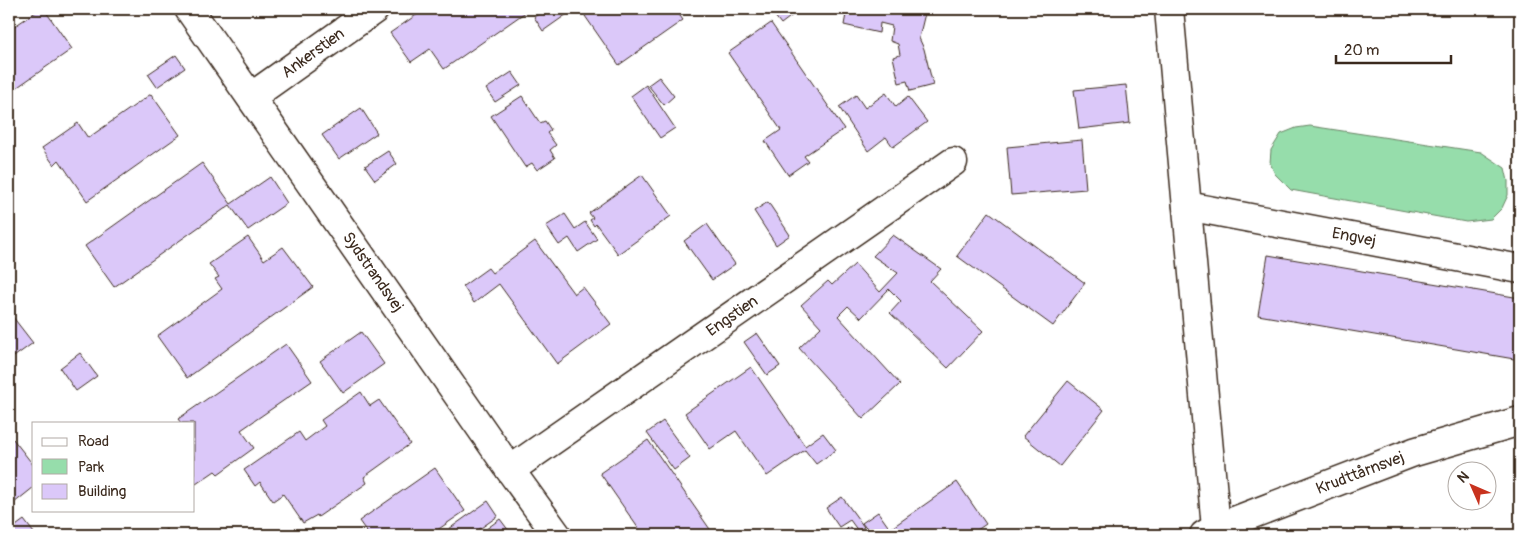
<svg xmlns="http://www.w3.org/2000/svg" width="1529" height="544" font-family="Pangolin,sans-serif">
<style>
.green{fill:#96ddab;stroke:#688464}
.building{fill:#dbc8f9;stroke:#3b2a1e}
.lines{fill:none;stroke-linecap:round;stroke-linejoin:round}
.street-casing{stroke:#3b2a1e;stroke-width:31}
.street{stroke:#fff;stroke-width:28}
.labels{text-anchor:middle;dominant-baseline:central;stroke-width:5;stroke-linejoin:round;paint-order:stroke}
.street-label{font-size:16px;fill:#3b2a1e;stroke:#fff}
</style>
<rect width="100%" height="100%" fill="#fff"/>
<filter id="ink" filterUnits="userSpaceOnUse"><feTurbulence type="fractalNoise" baseFrequency=".02" numOctaves="2"/><feDisplacementMap in="SourceGraphic" scale="10" xChannelSelector="R" yChannelSelector="G"/><feConvolveMatrix kernelMatrix="1 2 1 2 8 2 1 2 1" color-interpolation-filters="sRGB"/></filter>
<g filter="url(#ink)">
<polygon class="green" points="1310,126 1481,152 1505,168 1508,181 1508,195 1502,208 1491,219 1466,222 1291,190 1275,174 1270,163 1271,150 1281,134 1296,128"/>
<g class="building">
<polygon points="40,9 44,9 72,49 9,93 9,30"/>
<polygon points="425,9 443,9 444,10 447,9 530,9 444,69 430,49 411,62 390,33"/>
<polygon points="546,9 568,9 570,12 543,31 534,17"/>
<polygon points="594,9 675,9 683,20 619,65 585,16"/>
<polygon points="773,9 797,9 798,11 781,24 771,11"/>
<polygon points="847,9 926,9 919,38 924,49 933,85 910,91 907,81 899,83 893,57 900,55 898,44 890,41 892,26 880,23 879,33 844,25"/>
<polygon points="771,23 844,129 804,156 808,161 788,175 765,141 781,130 728,53"/>
<polygon points="176,55 185,68 157,87 148,74"/>
<polygon points="512,72 521,85 495,102 486,89"/>
<polygon points="659,77 674,96 664,105 648,85"/>
<polygon points="646,85 675,128 660,138 631,96"/>
<polygon points="1126,85 1130,123 1079,129 1074,90"/>
<polygon points="886,93 896,107 908,97 927,122 893,147 886,137 868,151 839,107 856,95 865,108"/>
<polygon points="151,94 180,135 87,201 59,160 54,165 42,148 78,123 88,138"/>
<polygon points="522,96 540,123 545,121 551,130 547,133 556,145 550,150 555,158 537,170 532,163 525,167 491,116"/>
<polygon points="361,108 377,133 339,159 322,135"/>
<polygon points="1082,140 1086,189 1011,195 1007,147"/>
<polygon points="388,151 397,164 375,180 365,166"/>
<polygon points="202,163 231,204 270,177 287,203 248,230 230,205 114,287 85,246"/>
<polygon points="642,175 671,216 618,254 596,224 594,226 590,220 593,218 589,213"/>
<polygon points="768,202 790,235 776,245 754,211"/>
<polygon points="989,212 1085,283 1053,326 957,256"/>
<polygon points="565,214 575,229 585,222 597,239 578,252 569,238 559,245 546,226"/>
<polygon points="707,224 735,264 712,280 684,241"/>
<polygon points="893,235 941,269 930,281 983,331 948,368 890,313 901,301 889,289 861,318 848,306 838,316 900,384 863,419 799,348 821,327 801,305 828,281 832,285 855,264 880,292 898,273 873,256"/>
<polygon points="248,237 264,260 283,247 313,287 187,378 157,336 222,289 215,279 219,277 209,264"/>
<polygon points="535,241 574,294 583,287 611,324 557,364 499,284 474,303 463,286 488,268 492,273"/>
<polygon points="1268,255 1520,298 1520,360 1258,315"/>
<polygon points="9,312 33,343 11,359 9,356"/>
<polygon points="361,332 384,364 343,393 320,361"/>
<polygon points="757,333 780,366 767,375 744,342"/>
<polygon points="286,344 312,381 241,430 254,448 218,474 215,471 196,484 194,481 194,423 181,423 178,419"/>
<polygon points="80,353 97,376 76,391 60,368"/>
<polygon points="751,367 805,446 823,433 836,450 816,464 805,450 767,476 736,431 710,449 685,413"/>
<polygon points="1068,381 1104,410 1060,466 1023,436"/>
<polygon points="361,392 370,406 379,400 410,444 364,477 367,483 318,517 317,515 303,523 283,494 273,501 260,482 255,486 244,470 299,432 305,441 325,426 321,420"/>
<polygon points="663,421 690,458 674,470 647,433"/>
<polygon points="13,439 34,466 34,487 9,507 9,443"/>
<polygon points="648,440 714,535 643,535 600,473"/>
<polygon points="435,468 465,511 430,535 369,535 359,521"/>
<polygon points="957,482 986,524 970,535 871,535 862,523 878,512 890,529"/>
<polygon points="842,497 864,527 858,531 850,520 839,527 826,508"/>
<polygon points="488,501 498,516 471,535 453,535 449,529"/>
<polygon points="500,519 512,535 478,535"/>
<polygon points="24,520 34,533 31,535 9,535 9,531"/>
<polygon points="850,527 856,535 839,535"/>
<polygon points="166,529 171,535 158,535"/>
</g>
<g class="lines">
<g class="street-casing">
<g id="street">
<polyline points="189,9 510,470 557,535"/>
<polyline points="1169,9 1216,528"/>
<polyline points="251,97 375,9"/>
<polyline points="1187,206 1520,269"/>
<polyline points="510,470 953,162"/>
<polyline points="1204,535 1216,528 1414,452 1520,421"/>
</g>
</g>
<use href="#street" class="street"/>
</g>
</g>
<g class="labels">
<g class="street-label">
<text transform="translate(313 53) rotate(-36)">Ankerstien</text>
<text transform="translate(1354 237) rotate(11)">Engvej</text>
<text transform="translate(373 272) rotate(55)">Sydstrandsvej</text>
<text transform="translate(732 316) rotate(-35)">Engstien</text>
<text transform="translate(1360 473) rotate(-21)">Krudttårnsvej</text>
</g>
</g>
<rect width="1529" height="544" fill="none" stroke="#fff" stroke-width="30"/>
<rect x="15" y="15" width="1499" height="514" fill="none" stroke="#3b2a1e" stroke-width="2" filter="url(#ink)"/>
<rect x="32" y="422" width="162" height="90" fill="#ffffff" stroke="#b1aaa5"/>
<rect x="42" y="438" width="25" height="8" fill="#ffffff" stroke="#b1aaa5"/>
<text x="78" y="446" font-size="15" fill="#3b2a1e">Road</text>
<rect x="42" y="459" width="25" height="15" fill="#96ddab" stroke="#b1aaa5"/>
<text x="78" y="472" font-size="15" fill="#3b2a1e">Park</text>
<rect x="42" y="484" width="25" height="15" fill="#dbc8f9" stroke="#b1aaa5"/>
<text x="78" y="496" font-size="15" fill="#3b2a1e">Building</text>
<g transform="translate(1472 486) rotate(315)"><circle r="24" fill="#ffffff" stroke="#b1aaa5"/>
<path d="M0-4L9 19L0 12L-9 19Z" fill="#c8321e"/>
<text y="-8" font-size="14" font-weight="bold" text-anchor="middle" fill="#3b2a1e">N</text>
</g>
<path d="M1336 55v8h115v-8" fill="none" stroke="#3b2a1e" stroke-width="2.5"/>
<text x="1344" y="55" font-size="15" fill="#3b2a1e" stroke="#ffffff" stroke-width="4" paint-order="stroke">20 m</text>
</svg>
